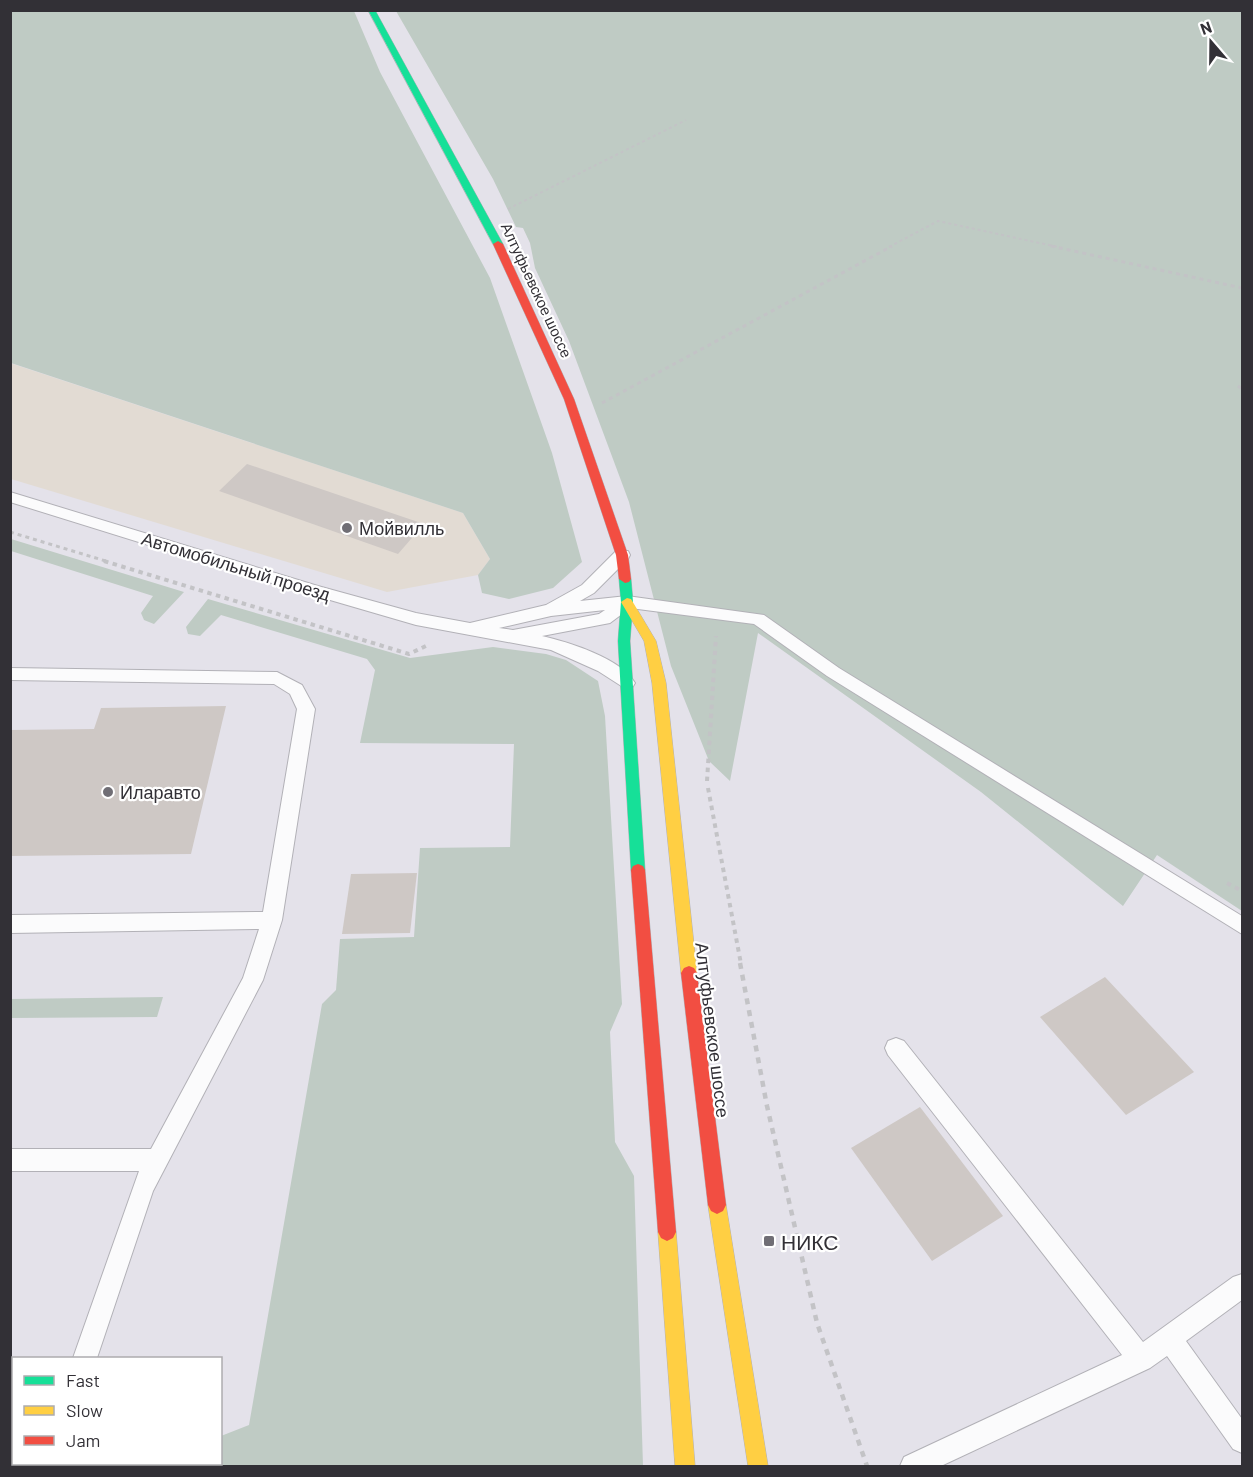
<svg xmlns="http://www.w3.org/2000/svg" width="1253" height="1477" font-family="Barlow,sans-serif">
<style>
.commercial{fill:#e2dbd3}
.green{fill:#bfcbc4}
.building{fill:#cec8c5}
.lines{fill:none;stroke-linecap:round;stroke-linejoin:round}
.lane-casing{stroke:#b2b1b7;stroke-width:2}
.fast-casing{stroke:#b2b1b7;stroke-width:1}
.slow-casing{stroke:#b2b1b7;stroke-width:1}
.jam-casing{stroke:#b2b1b7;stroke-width:1}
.path-far3{stroke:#c3c3c6;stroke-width:2;stroke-dasharray:3 3;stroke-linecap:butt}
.path-far2{stroke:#c3c3c6;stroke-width:3;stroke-dasharray:4 4;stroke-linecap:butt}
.path-far1{stroke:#c3c3c6;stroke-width:4;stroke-dasharray:4.5 4.5;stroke-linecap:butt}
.path{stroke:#c3c3c6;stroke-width:4.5;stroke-dasharray:6 6;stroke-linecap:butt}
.lane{fill:#fbfbfc;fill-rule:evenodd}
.fast{fill:#16e098;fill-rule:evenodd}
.slow{fill:#ffcf43;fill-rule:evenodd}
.jam{fill:#f24e42;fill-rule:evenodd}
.poi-dot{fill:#706e75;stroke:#fff;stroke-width:2}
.labels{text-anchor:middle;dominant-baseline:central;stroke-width:4.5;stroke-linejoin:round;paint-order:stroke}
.far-street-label{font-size:15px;fill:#323036;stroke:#fff}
.poi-label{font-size:18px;fill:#323036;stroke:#fff;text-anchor:start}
.street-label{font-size:18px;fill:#323036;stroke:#fff}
.near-poi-label{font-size:21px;fill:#323036;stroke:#fff;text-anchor:start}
</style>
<rect width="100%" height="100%" fill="#e4e2ea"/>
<polygon class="commercial" points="10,363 463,513 490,559 478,575 387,592 11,479"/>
<g class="green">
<polygon points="11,10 354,11 380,72 490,278 552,453 582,562 553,588 509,599 482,593 478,575 490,559 463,513 11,363"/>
<polygon points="396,11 1242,11 1242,911 1157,855 1123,906 981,792 758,633 730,781 709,761 671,666 629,502 569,341 535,268 530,243 523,228 516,227 493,179"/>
<polygon points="10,539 11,539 184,592 154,624 144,620 141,613 153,596 11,551"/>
<polygon points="208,599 410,658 493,647 546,654 566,660 598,681 605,716 622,1004 610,1032 615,1142 634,1176 643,1466 163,1466 164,1464 220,1464 221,1436 249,1425 322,1004 336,990 340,939 414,937 420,848 510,847 514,744 360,743 375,670 367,659 221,615 200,636 188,634 186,627"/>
<polygon points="163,997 157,1017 11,1018 11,999"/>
</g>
<g class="building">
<polygon points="247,464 424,524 398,554 219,491"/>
<polygon points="226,706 191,854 10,856 10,730 94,729 101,708"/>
<polygon points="417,873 410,933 342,934 351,874"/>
<polygon points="1105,977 1194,1072 1126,1115 1040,1017"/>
<polygon points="920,1107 1003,1216 932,1261 851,1148"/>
</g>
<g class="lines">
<g class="lane-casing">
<g id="lane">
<path d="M10 492 318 586 416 613 470 623 546 605 582 585 616 551H628L630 555 628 559 594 593 580 601 627 596 764 615 839 668 1242 916V934L827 676 754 624 630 608 610 623 542 636C568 642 621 658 635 683L632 688 626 689 598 671 551 650 416 625 258 579 10 502ZM605 610 599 614 513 630 499 628 551 616Z"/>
<polygon points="10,668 277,672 302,685 315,709 282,920 263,980 153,1191 97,1358 73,1358 139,1171 10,1171 10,1149 151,1149 243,978 259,929 10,933 10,915 263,912 297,709 290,694 274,684 10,680"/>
<polygon points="896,1038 904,1041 1143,1342 1233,1277 1242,1274 1242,1300 1186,1341 1242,1419 1242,1453 1233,1449 1167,1356 1150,1368 941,1466 900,1466 904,1457 1122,1355 888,1055 885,1048 888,1041"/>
<polygon points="36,1464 63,1464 62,1466 35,1466"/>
</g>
</g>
<g class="fast-casing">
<g id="fast">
<polygon points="368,10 375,10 503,244 501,246 493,244"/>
<polygon points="625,575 631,579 633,602 630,641 645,870 643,874 638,876 633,874 631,870 618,641 621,602 619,579"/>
</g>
</g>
<g class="slow-casing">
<g id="slow">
<polygon points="627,598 631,599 656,641 666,683 697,973 694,978 689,980 684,978 681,973 652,683 644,641 621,602"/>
<polygon points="717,1196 723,1199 726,1205 768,1466 748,1466 708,1205 711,1199"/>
<polygon points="667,1223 673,1226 676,1232 695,1466 675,1466 658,1232 661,1226"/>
</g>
</g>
<g class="jam-casing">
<g id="jam">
<polygon points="498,241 503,244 574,399 628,555 631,579 629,582 625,583 619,579 616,555 564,399 493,244"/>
<polygon points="638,864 643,866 645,870 676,1232 673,1238 667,1241 661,1238 658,1232 631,870 633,866"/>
<polygon points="689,966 694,968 697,973 726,1205 723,1211 717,1214 711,1211 708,1205 681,973 684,968"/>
</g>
</g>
<g class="path-far3">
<polyline points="508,209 686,120"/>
<polyline points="889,247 938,221 1058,247"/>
</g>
<g class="path-far2">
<polyline points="1051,246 1242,288"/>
<polyline points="1238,386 1242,389"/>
<polyline points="602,403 892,246"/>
<polyline points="10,532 109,562"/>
</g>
<g class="path-far1">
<polyline points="104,561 409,654 428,645"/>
<polyline points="707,781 716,636"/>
<polyline points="708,788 741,964"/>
<polyline points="1227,883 1242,891"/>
</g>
<polyline class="path" points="740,963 767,1106 817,1323 867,1466"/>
<use href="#lane" class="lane"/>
<use href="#fast" class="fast"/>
<use href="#slow" class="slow"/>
<use href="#jam" class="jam"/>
</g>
<g class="poi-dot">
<circle cx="347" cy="528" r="6"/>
<circle cx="108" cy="792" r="6"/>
<rect x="763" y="1235" width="12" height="12" rx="3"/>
</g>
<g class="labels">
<g class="far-street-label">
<text transform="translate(537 290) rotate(65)">Алтуфьевское шоссе</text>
</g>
<g class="poi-label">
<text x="359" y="528">Мойвилль</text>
<text x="120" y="792">Иларавто</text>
</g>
<g class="street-label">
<text transform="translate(236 566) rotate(17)">Автомобильный проезд</text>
<text transform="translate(713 1030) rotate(83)">Алтуфьевское шоссе</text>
</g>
<g class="near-poi-label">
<text x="781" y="1241">НИКС</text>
</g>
</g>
<rect width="1253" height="1477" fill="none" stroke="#323036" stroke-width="24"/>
<rect x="12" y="1357" width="210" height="108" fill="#ffffff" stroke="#adacaf" stroke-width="1.5"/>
<rect x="24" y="1376" width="30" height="9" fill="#16e098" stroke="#adacaf" stroke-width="1.5"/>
<text x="66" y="1387" font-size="18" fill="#323036">Fast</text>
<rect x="24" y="1406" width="30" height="9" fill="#ffcf43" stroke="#adacaf" stroke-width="1.5"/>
<text x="66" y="1417" font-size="18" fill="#323036">Slow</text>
<rect x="24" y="1436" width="30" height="9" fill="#f24e42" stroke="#adacaf" stroke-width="1.5"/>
<text x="66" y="1447" font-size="18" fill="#323036">Jam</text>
<g transform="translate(1211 42) rotate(340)" stroke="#ffffff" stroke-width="4.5" paint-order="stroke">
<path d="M0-4.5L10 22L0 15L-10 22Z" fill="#323036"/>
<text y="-9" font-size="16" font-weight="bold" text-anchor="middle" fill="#323036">N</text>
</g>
</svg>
